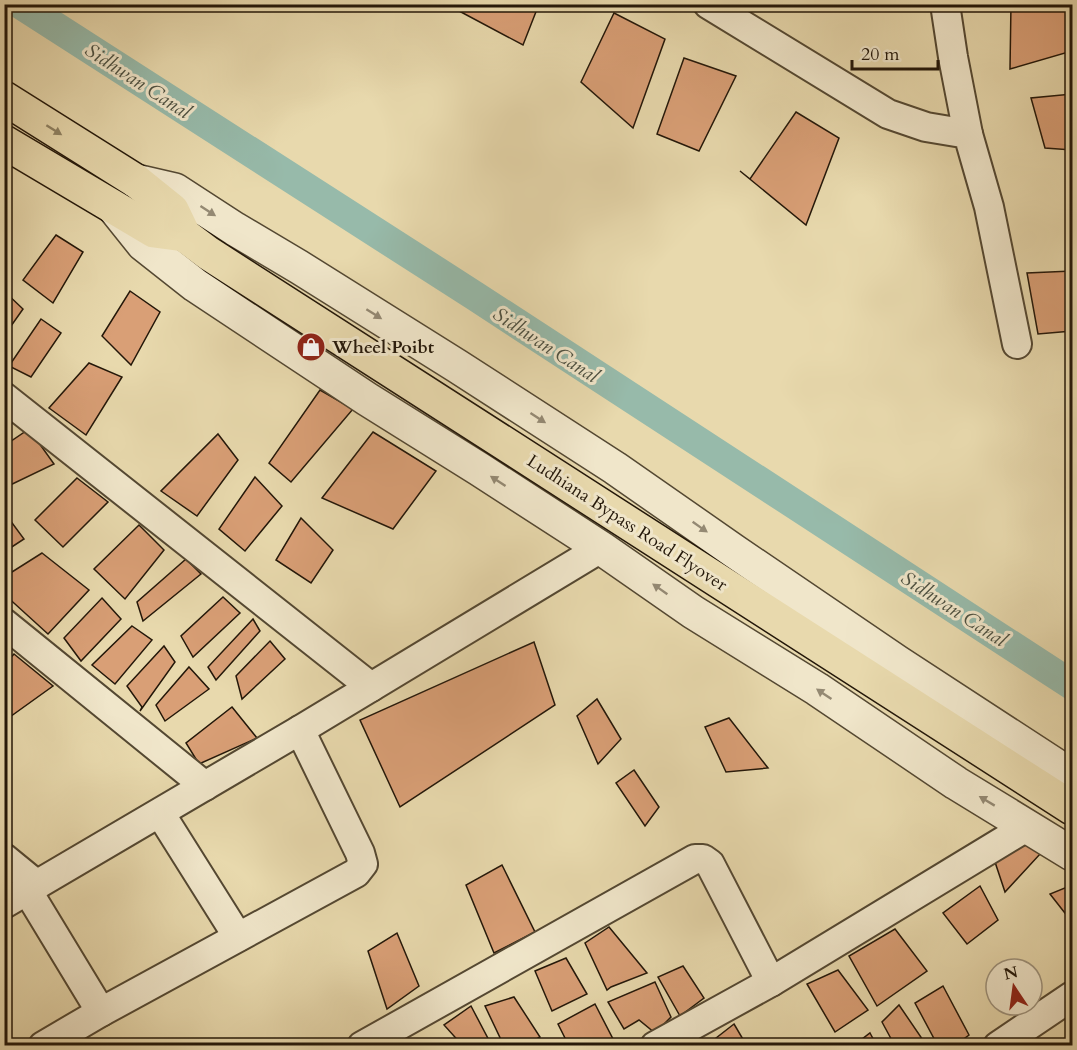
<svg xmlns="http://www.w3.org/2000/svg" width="1077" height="1050" font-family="Cardo,serif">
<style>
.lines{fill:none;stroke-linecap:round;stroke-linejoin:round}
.canal{stroke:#97baaa;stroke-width:30}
.building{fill:#d99f76;stroke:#231709;stroke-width:1.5}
.minor-casing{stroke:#544832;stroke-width:32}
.tertiary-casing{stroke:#544832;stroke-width:36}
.trunk-casing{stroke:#231709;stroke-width:36}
.minor{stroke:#f0e6ca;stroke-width:28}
.tertiary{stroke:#f0e6ca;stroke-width:33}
.trunk{stroke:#e8d9ad;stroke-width:33}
.oneway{fill:#8f8263}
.oneway2{fill:#948973}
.labels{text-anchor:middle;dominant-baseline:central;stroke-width:6;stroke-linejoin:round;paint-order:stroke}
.poi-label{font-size:18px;font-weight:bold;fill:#231709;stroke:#f0e6ca;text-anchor:start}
.street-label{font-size:18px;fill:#231709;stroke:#f0e6ca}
.water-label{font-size:20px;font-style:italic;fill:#4c5041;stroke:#f0e6ca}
</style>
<rect width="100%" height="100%" fill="#e8d9ad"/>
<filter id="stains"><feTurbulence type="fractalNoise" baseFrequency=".00333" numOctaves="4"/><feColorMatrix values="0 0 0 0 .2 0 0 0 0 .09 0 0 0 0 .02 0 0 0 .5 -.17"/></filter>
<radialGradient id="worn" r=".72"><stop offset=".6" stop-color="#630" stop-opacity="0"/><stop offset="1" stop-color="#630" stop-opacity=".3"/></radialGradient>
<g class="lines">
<polyline class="canal" points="20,4 475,296 1072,685"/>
</g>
<g class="building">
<polygon points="446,4 539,4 523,45"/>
<polygon points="1011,4 1072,4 1072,51 1010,69"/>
<polygon points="614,13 665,39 633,128 581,82"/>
<polygon points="684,58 736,76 699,151 657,134"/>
<polygon points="1072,94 1072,150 1045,148 1031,98"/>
<polygon points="796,112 839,138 806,225 740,171 750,179"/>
<polygon points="56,235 83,252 53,303 23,280"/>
<polygon points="1072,271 1072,331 1038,334 1027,273"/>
<polygon points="4,291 23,309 4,336"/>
<polygon points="130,291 160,312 131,365 102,336"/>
<polygon points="41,319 61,333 31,377 9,366"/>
<polygon points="89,363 122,377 86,435 49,408"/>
<polygon points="320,390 353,409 291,482 269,463"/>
<polygon points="29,429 54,464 4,488 4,446"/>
<polygon points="373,432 436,471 393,529 322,498"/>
<polygon points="218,434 238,460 197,516 161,491"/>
<polygon points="255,477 282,506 245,551 219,529"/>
<polygon points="77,478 108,502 63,547 35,520"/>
<polygon points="4,512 24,539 4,552"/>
<polygon points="301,518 333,550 311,583 276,560"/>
<polygon points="139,525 164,550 125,599 94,569"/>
<polygon points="42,553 89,590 48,634 4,594 4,577"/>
<polygon points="186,559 201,574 143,621 137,602"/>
<polygon points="223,597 240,613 193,657 181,636"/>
<polygon points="102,598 121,619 81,661 64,638"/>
<polygon points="253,619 260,631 216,680 208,667"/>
<polygon points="132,626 152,640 115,684 92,665"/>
<polygon points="270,641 285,659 242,699 236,676"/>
<polygon points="534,642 555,705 400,807 360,720"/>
<polygon points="164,646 175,662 140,711 142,707 127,686"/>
<polygon points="14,654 53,686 7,719 4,715 4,665"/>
<polygon points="189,667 209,689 165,721 156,705"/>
<polygon points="597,699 621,739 598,764 577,716"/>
<polygon points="232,707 257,738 199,764 186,743"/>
<polygon points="729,718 768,768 726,772 705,727"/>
<polygon points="634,770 659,807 645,826 616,783"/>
<polygon points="1034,840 1041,853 1005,892 995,862"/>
<polygon points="502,865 535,932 494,953 466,885"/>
<polygon points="1072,885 1072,922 1050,894"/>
<polygon points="980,886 998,920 967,944 943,913"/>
<polygon points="609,927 647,973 611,987 607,990 585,943"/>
<polygon points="895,929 927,971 877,1006 849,956"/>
<polygon points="397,933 419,986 387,1009 368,951"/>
<polygon points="566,958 587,994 552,1011 535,971"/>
<polygon points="683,966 704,998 680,1016 658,977"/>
<polygon points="838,970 868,1010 835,1032 807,984"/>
<polygon points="655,982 671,1017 655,1033 639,1020 624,1029 608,1002"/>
<polygon points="943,986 969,1035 954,1046 938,1046 915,1003"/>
<polygon points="514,997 540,1037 524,1046 504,1046 485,1006"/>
<polygon points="595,1004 613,1039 597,1046 569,1046 558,1024"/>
<polygon points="899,1005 927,1046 895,1046 882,1022"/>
<polygon points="471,1006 492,1046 463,1046 444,1025"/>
<polygon points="734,1024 747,1046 713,1046 711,1042"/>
<polygon points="870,1033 877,1046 853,1046"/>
</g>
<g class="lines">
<g class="minor-casing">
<g id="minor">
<polyline points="708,4 888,114 926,127 968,134 989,207 1017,344"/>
<polyline points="945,4 953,57 968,134"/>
<polyline points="4,397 371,687"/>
<polyline points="4,623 205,786"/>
<polyline points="160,813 238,937"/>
<polyline points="4,858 37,885"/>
<polyline points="27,890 101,1012"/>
<polyline points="4,904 300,730 601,548"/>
<polyline points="43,1046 101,1012 356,873 363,864 360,853 300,730"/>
<polyline points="362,1046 695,859 703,859 710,864 771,982 1028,826"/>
<polyline points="655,1046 771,982"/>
<polyline points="998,1046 1072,996"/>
</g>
</g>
<g class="tertiary-casing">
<g id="tertiary">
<polyline points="136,181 175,190 235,229 299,267 457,366 615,468 734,551 897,662 1072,776"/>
<polyline points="115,209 143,244 195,285 367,399 479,469 601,548 693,612 817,689 956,783 1072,854"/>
</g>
</g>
<g class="trunk-casing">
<g id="trunk">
<polyline points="4,98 136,181 172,210 184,235"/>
<polyline points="4,142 154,231 184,235 208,253 1072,808"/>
</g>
</g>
<use href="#minor" class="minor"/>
<use href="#tertiary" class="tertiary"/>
<use href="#trunk" class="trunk"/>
</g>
<defs><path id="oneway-solid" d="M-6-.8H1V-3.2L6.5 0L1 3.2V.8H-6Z" transform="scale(1.5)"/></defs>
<use class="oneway" href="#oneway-solid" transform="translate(54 130) rotate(32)"/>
<g class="oneway2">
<use href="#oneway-solid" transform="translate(208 211) rotate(33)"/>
<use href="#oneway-solid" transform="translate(374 314) rotate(32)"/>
<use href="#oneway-solid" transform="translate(538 418) rotate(33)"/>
<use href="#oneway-solid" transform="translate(498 481) rotate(-147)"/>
<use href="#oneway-solid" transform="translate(700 527) rotate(35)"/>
<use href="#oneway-solid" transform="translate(660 589) rotate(-145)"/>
<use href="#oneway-solid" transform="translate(824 694) rotate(-146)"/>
<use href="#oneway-solid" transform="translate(987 801) rotate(-149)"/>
</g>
<defs>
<g id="shop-disc" transform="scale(1.5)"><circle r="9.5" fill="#8f2418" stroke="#f0e6ca"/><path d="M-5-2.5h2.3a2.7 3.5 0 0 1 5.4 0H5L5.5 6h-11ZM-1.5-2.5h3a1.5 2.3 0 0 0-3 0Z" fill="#fff"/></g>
</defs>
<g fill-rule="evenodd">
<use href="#shop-disc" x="311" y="347"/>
</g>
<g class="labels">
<g class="poi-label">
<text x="332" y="347">Wheel Poibt</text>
</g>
<g class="street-label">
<text transform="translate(627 523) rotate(33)">Ludhiana Bypass Road Flyover</text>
</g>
<g class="water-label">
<text transform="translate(138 81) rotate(33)">Sidhwan Canal</text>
<text transform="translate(546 345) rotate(33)">Sidhwan Canal</text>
<text transform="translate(954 609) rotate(33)">Sidhwan Canal</text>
</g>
</g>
<rect width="1077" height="1050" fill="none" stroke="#e8d9ad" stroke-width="24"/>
<rect x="6" y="6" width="1065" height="1038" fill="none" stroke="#231709" stroke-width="3"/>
<rect x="12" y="12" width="1053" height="1026" fill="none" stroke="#231709" stroke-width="1.5"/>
<g transform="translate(1014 987) rotate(347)"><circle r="28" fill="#f0e6ca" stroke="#9e937d" stroke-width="1.5"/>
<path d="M0-4.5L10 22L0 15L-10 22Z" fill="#8f2418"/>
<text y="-9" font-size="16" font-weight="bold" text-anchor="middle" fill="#231709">N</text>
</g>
<path d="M852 60v9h86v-9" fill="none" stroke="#231709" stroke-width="3"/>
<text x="861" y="60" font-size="18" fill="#231709" stroke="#f0e6ca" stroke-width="4.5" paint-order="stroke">20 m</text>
<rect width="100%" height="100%" filter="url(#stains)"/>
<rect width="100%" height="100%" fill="url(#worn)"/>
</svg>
